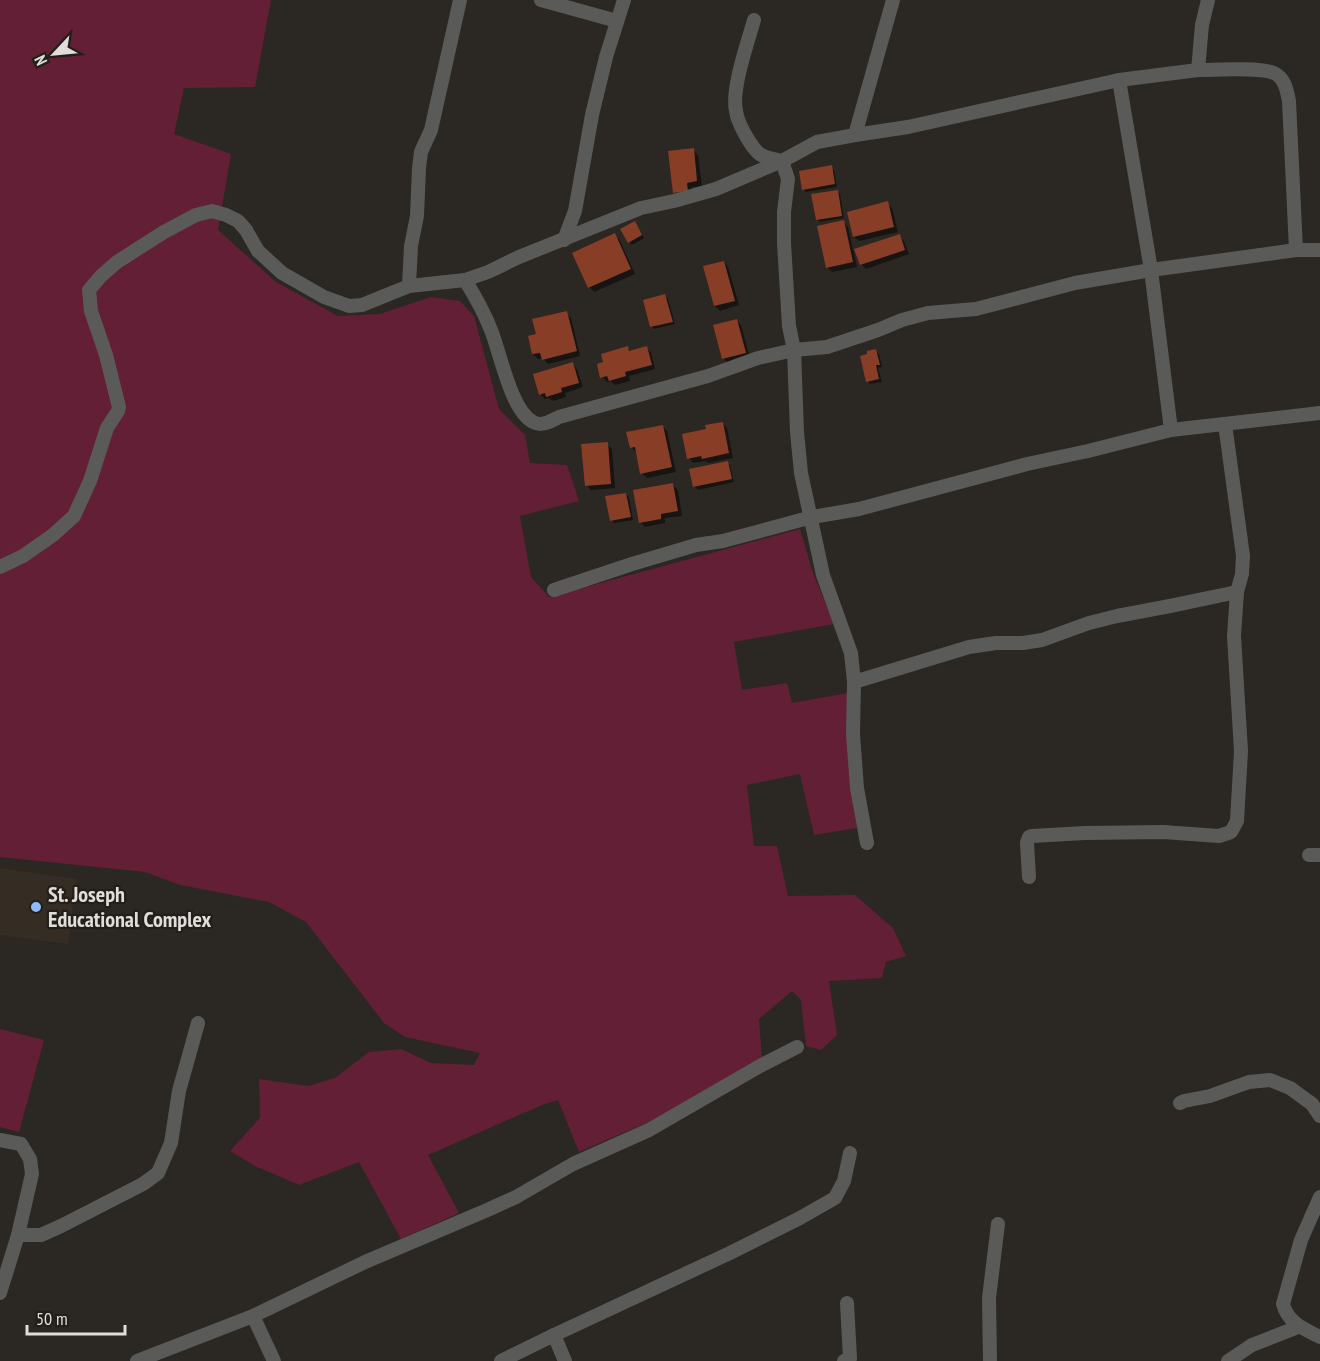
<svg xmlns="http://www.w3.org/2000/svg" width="1320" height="1361" font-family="'PT Sans Narrow',sans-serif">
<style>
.built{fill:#352d24}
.green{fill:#631f35}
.shadow{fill:#0007}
.building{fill:#883e26}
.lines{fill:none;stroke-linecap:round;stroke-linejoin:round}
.street{stroke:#5a5b58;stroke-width:14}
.poi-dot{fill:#90b8fd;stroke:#221e19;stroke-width:2}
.labels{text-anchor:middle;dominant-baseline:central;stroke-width:4.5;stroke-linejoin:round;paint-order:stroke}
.poi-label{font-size:22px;font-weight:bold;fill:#e0ddda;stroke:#221e19;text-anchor:start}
</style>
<rect width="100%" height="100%" fill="#2b2723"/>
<polygon class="built" points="0,868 76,879 68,944 0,935"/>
<g class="green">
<polygon points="0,0 271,0 255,87 184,88 174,134 231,154 218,230 276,282 338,316 380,314 431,297 460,301 474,316 499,409 525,435 530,463 567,465 579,501 520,516 531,577 549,597 800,529 813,573 834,624 734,642 742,690 787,683 792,703 848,693 850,780 857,828 814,835 800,774 747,785 754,846 777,846 788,896 855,895 893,928 906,956 886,962 882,978 829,981 837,1035 821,1050 806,1046 801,1000 792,991 759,1019 762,1059 669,1113 579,1152 558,1100 542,1105 428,1155 459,1213 401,1239 359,1162 299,1185 255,1166 230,1151 260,1118 259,1079 308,1086 335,1078 369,1052 401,1049 431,1063 474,1065 480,1053 405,1037 384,1023 306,922 269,902 180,885 145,872 0,857"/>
<polygon points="0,1029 44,1040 19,1132 0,1127"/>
</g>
<g class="shadow">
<polygon points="693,150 698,155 702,186 692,187 692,195 679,197 674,192"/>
<polygon points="831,167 834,170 837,187 806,192 803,189"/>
<polygon points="837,191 840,194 844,218 820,222 817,219"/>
<polygon points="887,203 892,208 898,232 859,241 854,237"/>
<polygon points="843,222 848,227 857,267 832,272 827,267"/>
<polygon points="635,223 644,238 632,245 629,242"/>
<polygon points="614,235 619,239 635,274 594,292 589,287"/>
<polygon points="899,236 904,241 909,254 866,269 861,264"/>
<polygon points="724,262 728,267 739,305 720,311 715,306"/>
<polygon points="665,296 668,299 675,324 654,329 651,326"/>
<polygon points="566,313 571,318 580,356 548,364 543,358 538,359 533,354 538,335"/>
<polygon points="736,320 741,325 750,358 728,363 724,359"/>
<polygon points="628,348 631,352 646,348 651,352 655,369 629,376 630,381 615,385 610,381 607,382 602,377"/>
<polygon points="876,351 879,354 882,367 878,368 882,382 870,384 868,381"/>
<polygon points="573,364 577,369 583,387 565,393 566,397 553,401 549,398 545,399 540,394"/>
<polygon points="722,423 727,428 733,458 708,463 706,461 693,463 689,458 708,430"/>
<polygon points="662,426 667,431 676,472 647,478 642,473 636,452 631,447"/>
<polygon points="607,444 612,449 615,488 591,490 586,485"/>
<polygon points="727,462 730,465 734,482 698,490 695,487 691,470"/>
<polygon points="673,485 678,490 682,516 665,518 665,523 645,527 640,522"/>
<polygon points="626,494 629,497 633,520 614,523 611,520"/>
</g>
<g class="building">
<polygon points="694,148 697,181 687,183 688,191 673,193 668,151"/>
<polygon points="832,165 835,184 802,190 799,171"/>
<polygon points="838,190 842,216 816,220 811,194"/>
<polygon points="888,201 894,227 853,237 847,212"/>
<polygon points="844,220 853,262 826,268 817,226"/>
<polygon points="635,221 642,235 628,243 620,229"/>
<polygon points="615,233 631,269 588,288 572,253"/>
<polygon points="900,234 905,250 860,265 854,249"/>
<polygon points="724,261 735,301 714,306 703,266"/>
<polygon points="665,294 673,322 650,327 643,300"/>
<polygon points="567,311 577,351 542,360 540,353 532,354 528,336 536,334 532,319"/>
<polygon points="737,319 746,353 722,359 713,325"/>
<polygon points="628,346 629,351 647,346 652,365 625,372 626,376 609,381 607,376 600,378 597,364 603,362 601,354"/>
<polygon points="876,349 880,365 876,365 879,379 866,382 860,356 867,354 867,351"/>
<polygon points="573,362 579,383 561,388 562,392 546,397 545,393 539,395 533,374"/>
<polygon points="723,422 729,453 702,459 701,456 687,459 682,434 706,429 705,425"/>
<polygon points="663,425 672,467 640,474 635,447 630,448 626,432"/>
<polygon points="608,442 611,484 585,486 581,444"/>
<polygon points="728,461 732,479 693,487 689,469"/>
<polygon points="673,483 678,511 661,514 661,519 639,523 633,490"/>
<polygon points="626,493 631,517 610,521 605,496"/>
</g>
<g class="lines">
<g class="street">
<polyline points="541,0 617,21"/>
<path d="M754 20C748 42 731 89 736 111 737 119 742 129 746 136 757 155 760 157 782 161L788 179 784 212V243L789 326 794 350 797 432 801 473 823 575 851 653 854 682 853 734 857 788 867 843"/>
<path d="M1198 70C1215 70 1259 67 1274 73 1285 78 1287 91 1289 101L1296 250H1320"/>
<polyline points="1119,80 1151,270 1171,430 1320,413"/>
<polyline points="855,135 893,0"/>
<polyline points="564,240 575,211 592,115 606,57 624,0"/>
<path d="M465 280C475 296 484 312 491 330 500 352 511 411 533 422 542 427 551 421 559 417L708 376 758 358 794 350 827 347 878 330 902 320 928 313 976 309 1075 283 1151 270 1296 250"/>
<polyline points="409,286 411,246 417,216 419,168 421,152 431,130 460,0"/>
<polyline points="0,567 23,556 53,535 74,516 90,481 107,428 118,411 119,407 106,355 91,311 89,290 101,276 117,262 164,232 196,215 212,211 226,215 238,221 246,230 258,251 282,273 324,297 349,306 362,305 409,286 465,280 488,272 519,257 641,208 674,201 716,189 782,161 817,142 855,135 908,127 1119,80 1198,70 1202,25 1208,0"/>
<polyline points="554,590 632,564 696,545 723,541 812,517 859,509 1027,464 1088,451 1171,430"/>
<polyline points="854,682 969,647 996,643 1023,643 1042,640 1089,623 1117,616 1170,606 1237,592"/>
<polyline points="1309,855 1320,855"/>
<polyline points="1029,877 1027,843 1029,837 1032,836 1085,833 1163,832 1219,836 1231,832 1237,821 1241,751 1234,636 1237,592 1242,574 1243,556 1225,424"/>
<polyline points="1180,1103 1184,1101 1210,1096 1249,1082 1270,1080 1290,1088 1312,1104 1320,1116"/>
<polyline points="0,1140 21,1144 30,1159 32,1174 18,1235 41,1235 61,1226 143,1184 158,1173 171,1143 179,1091 198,1023"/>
<path d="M1320 1197 1301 1240 1283 1304C1288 1323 1304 1329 1320 1337"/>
<polyline points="0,1293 18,1235"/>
<polyline points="253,1316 365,1262 485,1211 516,1197 573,1164 649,1130 760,1066 797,1047"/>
<polyline points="137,1361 253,1316 274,1361"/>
<polyline points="501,1361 554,1335"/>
<polyline points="565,1361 554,1335 730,1253 800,1218 835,1198 844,1181 850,1153"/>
<polyline points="844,1361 850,1358 847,1303"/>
<polyline points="990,1361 989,1298 998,1224"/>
<polyline points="1228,1361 1252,1345 1298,1327"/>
</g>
</g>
<circle class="poi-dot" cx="36" cy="907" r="6"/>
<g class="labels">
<g class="poi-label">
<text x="48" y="894">St. Joseph<tspan x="48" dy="25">Educational Complex</tspan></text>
</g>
</g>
<g transform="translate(54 54) rotate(244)" stroke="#221e19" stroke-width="4.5" paint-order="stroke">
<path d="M0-4.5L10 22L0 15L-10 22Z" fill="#e0ddda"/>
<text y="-9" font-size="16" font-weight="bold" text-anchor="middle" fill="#e0ddda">N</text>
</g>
<path d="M27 1325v9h98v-9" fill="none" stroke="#e0ddda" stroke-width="3"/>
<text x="36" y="1325" font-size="18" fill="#e0ddda" stroke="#221e19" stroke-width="4.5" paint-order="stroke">50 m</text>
</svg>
